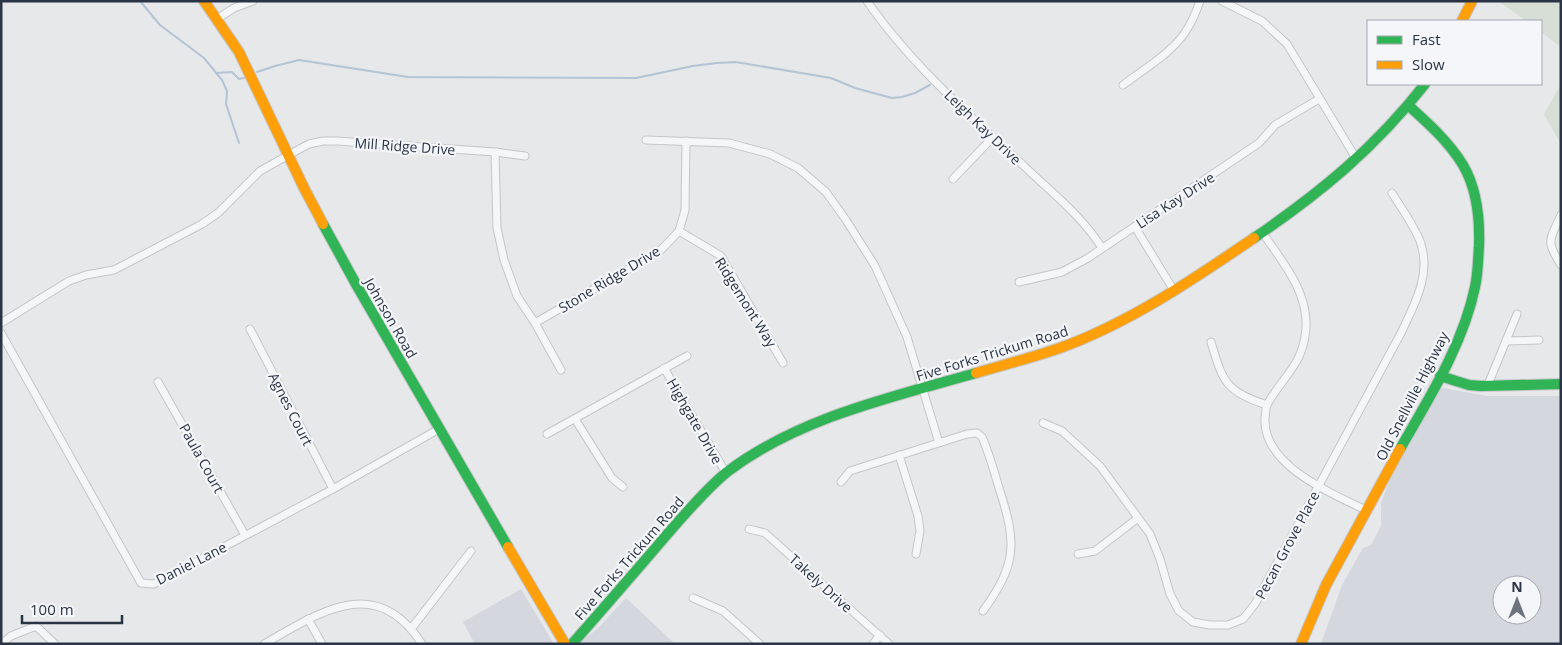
<svg xmlns="http://www.w3.org/2000/svg" width="1562" height="645" font-family="'Open Sans',sans-serif">
<style>
.built{fill:#d4d7dd;fill-rule:evenodd}
.green{fill:#d6ded6}
.lines{fill:none;stroke-linecap:round;stroke-linejoin:round}
.stream{stroke:#b4c4d5;stroke-width:2}
.street-casing{stroke:#c4c6c8;stroke-width:9}
.fast-casing{stroke:#c4c6c8;stroke-width:12}
.slow-casing{stroke:#c4c6c8;stroke-width:12}
.street{stroke:#f5f6f7;stroke-width:7}
.fast{stroke:#30b455;stroke-width:10}
.slow{stroke:#ff9f0a;stroke-width:10}
.labels{text-anchor:middle;dominant-baseline:central;stroke-width:4.5;stroke-linejoin:round;paint-order:stroke}
.street-label{font-size:14px;fill:#2b3445;stroke:#f4f6f9}
</style>
<rect width="100%" height="100%" fill="#e6e8ea"/>
<g class="built">
<path d="M1443 388 1487 396H1561V644H1321L1342 585 1363 548 1371 545 1381 526V503L1394 469 1439 389ZM1502 585H1532V615H1502Z"/>
<polygon points="521,589 554,644 475,644 463,622"/>
<polygon points="626,598 675,644 581,644 583,640 596,630"/>
</g>
<g class="green">
<polygon points="1501,1 1561,1 1561,47 1541,32 1541,21 1526,21 1501,3"/>
<polygon points="1561,84 1561,144 1544,114"/>
</g>
<g class="lines">
<g class="stream">
<polyline points="140,1 160,25 204,58 222,80 227,91 226,104 239,143"/>
<polyline points="257,72 275,66 299,60 408,77 636,78 693,66 717,63 736,62 831,78 855,88 892,98 902,97 915,93 930,85"/>
<polyline points="216,73 232,72 239,79 244,78"/>
</g>
<g class="street-casing">
<g id="street">
<path d="M867 1C908 61 971 117 1024 166 1051 192 1082 216 1102 248"/>
<polyline points="1222,1 1262,21 1287,44 1357,160"/>
<polyline points="217,19 234,8 253,1"/>
<path d="M1123 85C1145 68 1176 51 1189 26 1194 18 1197 9 1200 1"/>
<polyline points="646,140 729,143 770,154 798,168 826,192 846,220 875,266 907,337 939,443"/>
<polyline points="495,152 497,228 504,260 517,296 535,323 561,370"/>
<polyline points="953,179 993,137"/>
<path d="M1561 215C1550 240 1545 240 1561 265"/>
<polyline points="1135,227 1173,289"/>
<polyline points="679,231 721,256 783,363"/>
<path d="M1262 232C1281 260 1308 291 1306 327 1304 364 1284 375 1268 403 1265 407 1266 413 1265 418 1262 465 1332 494 1366 510"/>
<polyline points="1019,282 1062,272 1088,258 1259,143 1275,125 1319,99"/>
<polyline points="1,323 69,281 86,275 114,270 202,224 218,213 260,171 296,151 309,144 323,141 337,141 495,152 525,156"/>
<polyline points="535,323 661,250 679,231 685,210 686,141"/>
<polyline points="250,329 333,489"/>
<polyline points="1,333 141,583 154,584 333,489 439,429"/>
<polyline points="1506,341 1539,340"/>
<path d="M1211 342C1223 382 1225 391 1267 405"/>
<polyline points="664,368 726,473"/>
<polyline points="158,382 245,535"/>
<polyline points="1487,387 1517,314"/>
<polyline points="575,419 612,478 623,487"/>
<path d="M1043 423 1062 431 1100 466 1150 534 1160 559 1170 594 1179 611 1193 622 1210 625H1228L1243 619 1255 604 1401 333C1414 305 1431 276 1421 244 1417 230 1400 206 1392 193"/>
<polyline points="547,434 687,356"/>
<polyline points="899,455 918,516 920,531 916,554"/>
<path d="M841 482 850 471 967 434 977 433 982 437C989 453 994 471 999 488 1017 543 1017 564 983 611"/>
<polyline points="749,529 765,533 889,644"/>
<polyline points="1078,554 1095,551 1138,518"/>
<polyline points="693,598 723,611 760,644"/>
<polyline points="308,619 322,644"/>
<polyline points="411,629 471,551"/>
<polyline points="1,644 11,636 36,626 55,644"/>
<path d="M264 644C319 613 376 572 422 644"/>
<polyline points="873,644 880,635"/>
</g>
</g>
<g class="fast-casing">
<g id="fast">
<polyline points="323,224 357,286 508,547"/>
<path d="M1254 238C1320 193 1375 148 1425 84"/>
<polyline points="1440,376 1469,385 1481,386 1561,384"/>
<path d="M1400 449C1429 398 1463 345 1475 287 1478 274 1478 260 1479 246 1480 218 1477 189 1463 165 1449 142 1429 124 1409 106"/>
<path d="M572 644C603 609 634 573 664 538 682 517 706 489 727 472 798 418 892 397 976 373"/>
</g>
</g>
<g class="slow-casing">
<g id="slow">
<polyline points="204,1 239,52 304,188 323,224"/>
<polyline points="1462,21 1472,1"/>
<path d="M976 373C1003 365 1031 358 1057 349 1126 325 1194 279 1254 238"/>
<polyline points="508,547 565,644"/>
<polyline points="1301,644 1326,585 1400,449"/>
</g>
</g>
<use href="#street" class="street"/>
<use href="#fast" class="fast"/>
<use href="#slow" class="slow"/>
</g>
<g class="labels">
<g class="street-label">
<text transform="translate(983 127) rotate(44)">Leigh Kay Drive</text>
<text transform="translate(405 146) rotate(4)">Mill Ridge Drive</text>
<text transform="translate(1175 200) rotate(-33)">Lisa Kay Drive</text>
<text transform="translate(609 279) rotate(-31)">Stone Ridge Drive</text>
<text transform="translate(746 302) rotate(58)">Ridgemont Way</text>
<text transform="translate(391 318) rotate(60)">Johnson Road</text>
<text transform="translate(992 353) rotate(-17)">Five Forks Trickum Road</text>
<text transform="translate(1412 396) rotate(-63)">Old Snellville Highway</text>
<text transform="translate(291 409) rotate(63)">Agnes Court</text>
<text transform="translate(695 421) rotate(60)">Highgate Drive</text>
<text transform="translate(202 458) rotate(61)">Paula Court</text>
<text transform="translate(1287 545) rotate(-62)">Pecan Grove Place</text>
<text transform="translate(629 558) rotate(-49)">Five Forks Trickum Road</text>
<text transform="translate(191 563) rotate(-27)">Daniel Lane</text>
<text transform="translate(821 583) rotate(42)">Takely Drive</text>
</g>
</g>
<rect width="1562" height="645" fill="none" stroke="#2b3445" stroke-width="5"/>
<rect x="1367" y="20" width="175" height="65" fill="#f4f6f9" stroke="#a4a8b1"/>
<rect x="1377" y="36" width="25" height="8" fill="#30b455" stroke="#a4a8b1"/>
<text x="1412" y="45" font-size="15" fill="#2b3445">Fast</text>
<rect x="1377" y="61" width="25" height="8" fill="#ff9f0a" stroke="#a4a8b1"/>
<text x="1412" y="70" font-size="15" fill="#2b3445">Slow</text>
<g transform="translate(1517 600)"><circle r="24" fill="#f4f6f9" stroke="#a4a8b1"/>
<path d="M0-4L9 19L0 12L-9 19Z" fill="#6c737f"/>
<text y="-8" font-size="14" font-weight="bold" text-anchor="middle" fill="#2b3445">N</text>
</g>
<path d="M22 615v8h100v-8" fill="none" stroke="#2b3445" stroke-width="2.5"/>
<text x="30" y="615" font-size="15" fill="#2b3445" stroke="#f4f6f9" stroke-width="4" paint-order="stroke">100 m</text>
</svg>
